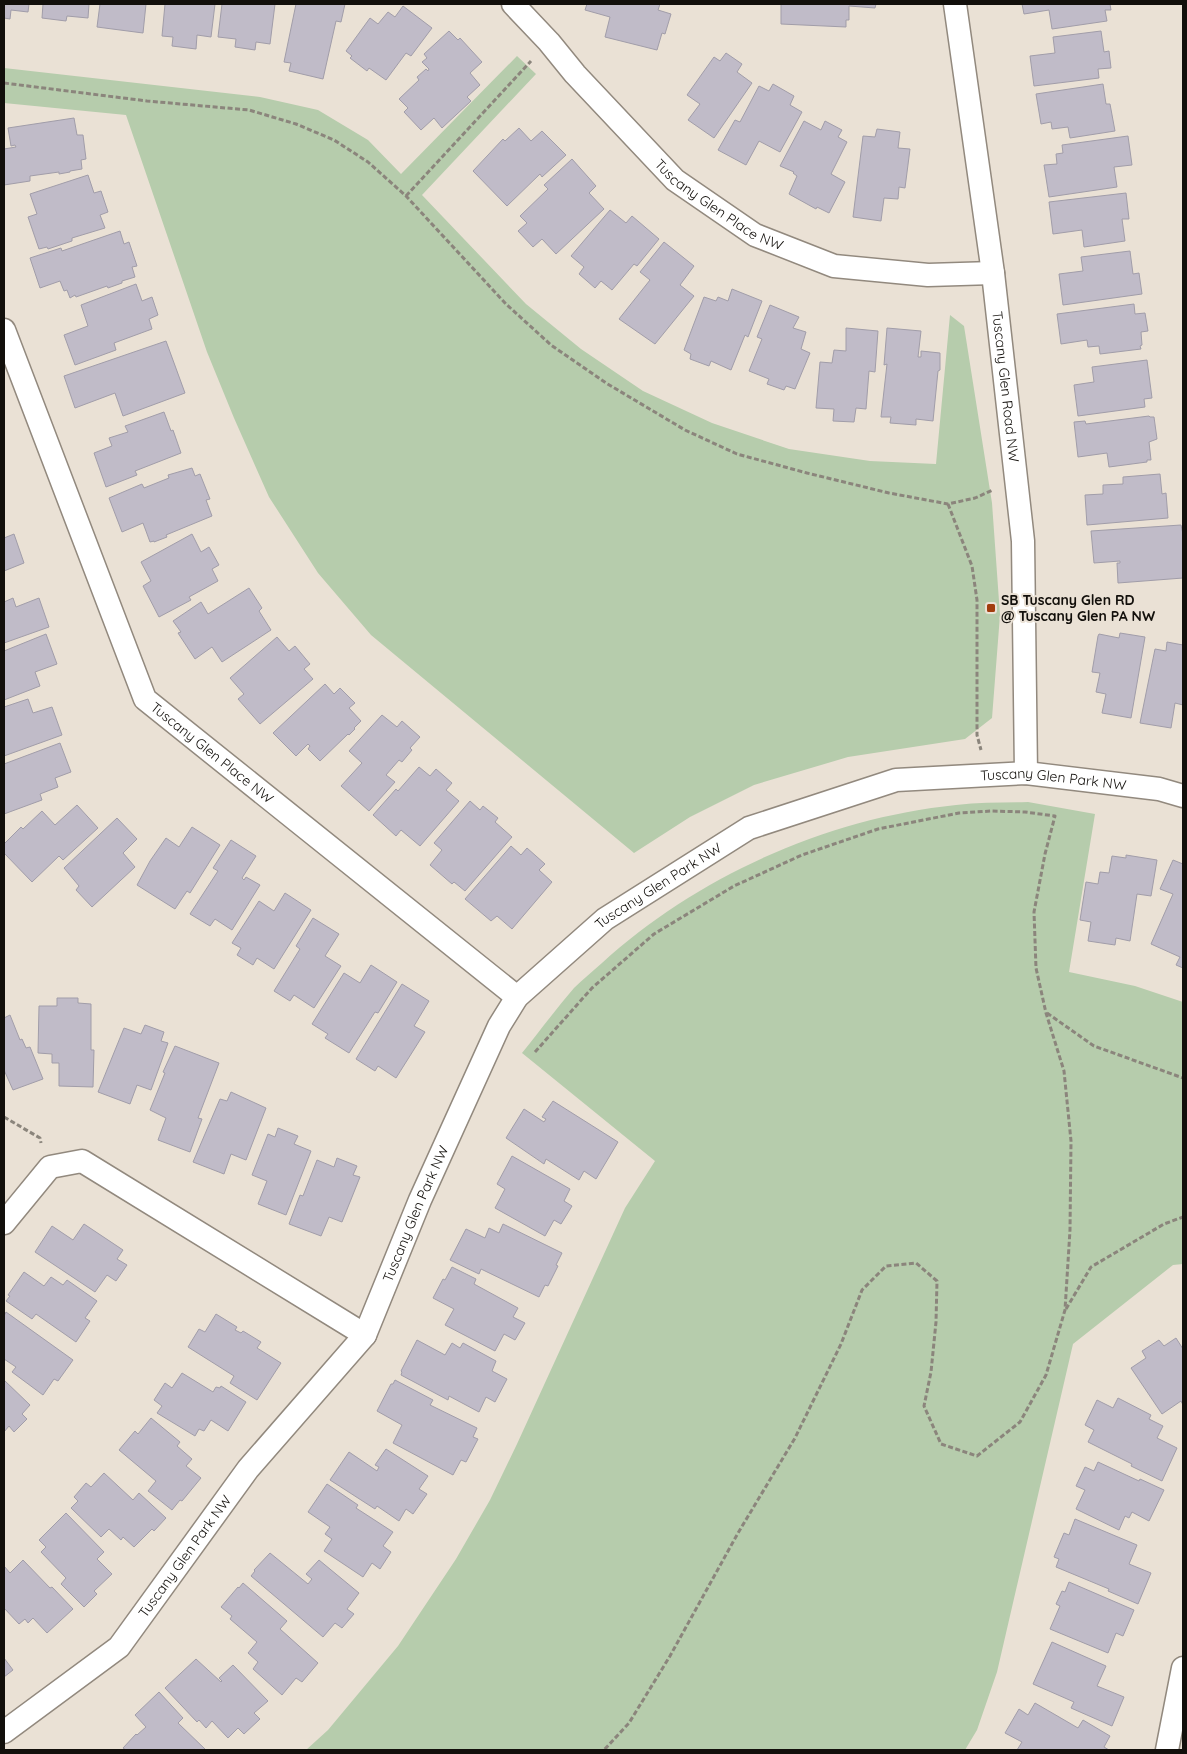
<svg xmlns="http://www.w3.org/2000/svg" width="1187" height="1754" font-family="Quicksand,sans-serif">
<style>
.green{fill:#b6ccac}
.building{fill:#c0bbc8;stroke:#a19da9}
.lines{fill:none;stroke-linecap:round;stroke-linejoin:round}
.street-casing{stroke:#92897e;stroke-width:25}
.path{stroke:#8b857c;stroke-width:3;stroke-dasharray:5 2.5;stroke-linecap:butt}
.street{stroke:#fff;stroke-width:22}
.poi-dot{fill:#a23d0e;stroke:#eae1d5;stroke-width:2}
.labels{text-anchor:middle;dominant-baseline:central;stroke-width:4;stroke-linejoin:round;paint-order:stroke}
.street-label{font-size:14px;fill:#120f0b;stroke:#eae1d5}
.poi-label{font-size:14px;font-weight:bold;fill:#120f0b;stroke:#eae1d5;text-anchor:start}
</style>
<rect width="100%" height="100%" fill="#eae1d5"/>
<g class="green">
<polygon points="517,56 536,74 422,195 526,304 581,349 643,391 712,423 789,449 870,461 936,464 950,315 964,326 992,503 1000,615 992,718 965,739 848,757 754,785 690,817 634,853 371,635 318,573 269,497 234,418 207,352 126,115 4,103 4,68 260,97 318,110 368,140 401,174"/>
<path d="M1028 802 1095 814 1069 972 1135 986 1183 1002V1264L1173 1265 1073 1344 997 1672 977 1730 965 1750H306L328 1730 398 1646 456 1559 490 1500 517 1444 625 1208 655 1161 522 1053C539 1032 556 1009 574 988 583 979 593 971 602 963 697 876 828 818 956 805 980 802 1004 803 1028 802Z"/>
</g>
<g class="building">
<polygon points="4,4 29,4 28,12 11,10 10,19 4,18"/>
<polygon points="43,4 89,4 88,18 67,16 66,21 42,18"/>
<polygon points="100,4 146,4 143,33 97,27"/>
<polygon points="165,4 215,4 211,37 197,35 196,49 172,46 173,37 162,36"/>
<polygon points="222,4 275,4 270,44 256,42 255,50 235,47 236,39 218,37"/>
<polygon points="296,4 345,4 341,22 336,21 323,79 289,71 291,63 284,62"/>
<polygon points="587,4 660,4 658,10 671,14 665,34 662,33 657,50 605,37 610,17 585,10"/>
<polygon points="781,4 876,4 875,8 849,6 849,20 846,20 846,27 781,24"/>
<polygon points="1022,4 1110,4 1111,10 1105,10 1107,21 1052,29 1049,10 1024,14"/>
<polygon points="403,6 432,28 411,56 406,53 386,80 369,68 367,71 350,58 352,56 346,51 370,18 378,24 388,12 395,17"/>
<polygon points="449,31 458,40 460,38 482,62 470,73 480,85 467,97 471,101 442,128 434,118 421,130 404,112 408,108 399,99 419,80 417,77 426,69 428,71 429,69 422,62 427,58 424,54"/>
<polygon points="1101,31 1104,52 1109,51 1111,68 1098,69 1099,78 1034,86 1030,56 1055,53 1053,37"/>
<polygon points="726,53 742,64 737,72 752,83 714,138 688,120 700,104 687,95 714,57 720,61"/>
<polygon points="773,84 794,96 790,105 802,112 780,152 759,141 746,165 718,150 735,120 740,122 759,86 769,91"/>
<polygon points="1103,84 1106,104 1110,104 1115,131 1070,138 1068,127 1052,129 1051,122 1041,124 1036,94"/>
<polygon points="74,118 77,135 83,135 86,159 81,160 82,169 70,171 70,172 59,174 59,172 30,176 30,181 4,185 4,149 16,147 15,145 11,146 8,128"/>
<polygon points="804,121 821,130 825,121 842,130 838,137 847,142 831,174 845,182 829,213 817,207 816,209 789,194 797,176 793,173 794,172 780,166"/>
<polygon points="519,128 531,141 542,131 566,155 542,177 540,174 507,206 473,171 503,139 505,141"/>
<polygon points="877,129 900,132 898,148 910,149 905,188 899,187 898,199 884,198 881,221 853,217 863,136 875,137"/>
<polygon points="1128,136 1132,165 1114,167 1117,187 1049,197 1044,165 1057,164 1056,154 1063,153 1062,145"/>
<polygon points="572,159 596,186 589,193 604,209 556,254 542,239 533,247 518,231 527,223 520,216 548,189 544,185"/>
<polygon points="88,175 94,193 101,191 108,212 100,215 105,228 72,238 72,241 48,249 47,247 39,249 28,217 37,214 30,194"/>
<polygon points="1126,193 1129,219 1122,219 1125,241 1084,247 1082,230 1053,234 1049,202"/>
<polygon points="610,210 626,223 632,216 659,239 637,266 634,264 612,290 601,281 595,288 579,274 584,267 571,256"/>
<polygon points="120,231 124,244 129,242 137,266 132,267 135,277 122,281 122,283 108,288 107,286 76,297 75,295 70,298 67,290 64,291 60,281 40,288 30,258 61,248 62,251"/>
<polygon points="664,242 694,266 680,285 694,296 655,344 619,319 650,280 640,272"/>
<polygon points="1130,251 1133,274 1139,273 1142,294 1063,305 1059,274 1083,271 1081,257"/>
<polygon points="136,284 142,301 152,297 158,315 149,319 152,329 114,343 116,350 75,365 64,335 88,326 81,305"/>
<polygon points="732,289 762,301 748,337 745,335 731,370 711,361 709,366 690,359 691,354 684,350 704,297 716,301 718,297 728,301"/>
<polygon points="1134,304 1135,314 1145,313 1148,331 1141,332 1142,345 1140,346 1141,349 1100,354 1099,346 1088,347 1087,340 1061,344 1057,314"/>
<polygon points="770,305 799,317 793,328 806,332 801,349 810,353 795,389 786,386 784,390 767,384 769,379 749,371 762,339 757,337"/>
<polygon points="846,328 878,331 875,372 869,371 866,409 856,408 854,422 833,421 834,409 816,408 820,362 832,363 834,350 846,351"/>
<polygon points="887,328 921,331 918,357 921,357 921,351 940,353 940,370 938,371 933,421 916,419 916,425 890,423 891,417 881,417 887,364 884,365"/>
<polygon points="166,341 185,393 123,416 115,393 75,408 64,376"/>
<polygon points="1147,360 1152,398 1144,399 1145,407 1078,416 1074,385 1094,382 1092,367"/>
<polygon points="164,412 171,431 173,430 181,453 135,471 137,475 106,487 94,453 112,446 109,438 128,432 125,426"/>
<polygon points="1149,416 1150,417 1154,417 1157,439 1149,442 1151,460 1147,460 1147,462 1109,467 1107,453 1078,457 1074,422 1085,421 1086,424"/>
<polygon points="192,468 195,476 200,474 210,499 206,500 212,516 166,535 167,537 154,542 154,541 150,542 143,523 122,532 109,498 142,484 144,488 169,478 168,475"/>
<polygon points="1160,474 1162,494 1166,493 1168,518 1087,525 1085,495 1103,494 1103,485 1123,484 1123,477"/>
<polygon points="1181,525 1183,534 1183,578 1118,583 1117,563 1120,563 1120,561 1094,563 1091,531"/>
<polygon points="14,534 24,563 4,571 4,538"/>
<polygon points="192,534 201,552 209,547 219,565 212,569 218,581 189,597 191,600 159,617 143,586 151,581 141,562"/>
<polygon points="249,588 262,608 259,611 271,630 222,662 212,647 195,659 178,633 181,632 173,621 201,602 208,614"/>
<polygon points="13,598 16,607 39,598 49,627 4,643 4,602"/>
<polygon points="1120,633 1145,637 1131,718 1102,713 1106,694 1096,692 1100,673 1092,672 1098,636 1099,634 1119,638"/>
<polygon points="46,634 57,664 35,672 40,686 4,700 4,651"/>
<polygon points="277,637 289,651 295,646 310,664 304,669 313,679 260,724 238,699 244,694 230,678"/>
<polygon points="1167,642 1183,645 1183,705 1175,703 1171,728 1140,723 1155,649 1166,651"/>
<polygon points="325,684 334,694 340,688 355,703 349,708 361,721 354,728 355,729 349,735 348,734 320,761 308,749 310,746 308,744 296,756 273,733"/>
<polygon points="28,699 33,713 52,707 62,735 4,756 4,707"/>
<polygon points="382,715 397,727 402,721 420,737 410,748 412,750 402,762 399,760 386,775 395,782 369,811 341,786 362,763 349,751"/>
<polygon points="60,743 71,772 55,778 58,787 40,794 42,800 4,814 4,764"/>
<polygon points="419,767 430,776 436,769 452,783 446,790 459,801 420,846 401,830 396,836 373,815 396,789 398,791"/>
<polygon points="470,801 480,810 483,806 498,818 495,822 512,837 465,891 454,882 452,884 430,865 442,850 434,843"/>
<polygon points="77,805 98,828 63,860 59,856 32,882 4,853 4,844 21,827 23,829 42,811 55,825"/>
<polygon points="117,818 137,839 123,853 135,867 92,907 76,890 79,886 64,868"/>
<polygon points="192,827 220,845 190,893 187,891 175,909 137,885 150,861 166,838 179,847"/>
<polygon points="231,840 256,856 242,878 244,880 246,877 260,885 232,930 215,919 210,926 190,914 218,871 213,868"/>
<polygon points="511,846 521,855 527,848 545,864 539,870 552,882 512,929 497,916 491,921 465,899"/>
<polygon points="1126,855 1157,860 1151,896 1137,894 1130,941 1116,938 1115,945 1088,941 1091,922 1080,920 1086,882 1098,884 1100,872 1109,873 1112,856 1126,858"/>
<polygon points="1173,860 1183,864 1183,968 1176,965 1180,957 1151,944 1173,894 1160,889"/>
<polygon points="285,893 311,910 274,969 257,958 253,965 237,955 241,948 232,943 259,901 274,911"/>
<polygon points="313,918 339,934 325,956 341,966 314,1008 294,995 290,1001 274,991 300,949 296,946"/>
<polygon points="371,965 397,982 378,1013 375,1012 349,1053 325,1038 328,1034 312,1024 344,973 360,983"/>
<polygon points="402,984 429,1001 414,1026 425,1032 396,1078 378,1066 375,1071 356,1059"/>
<polygon points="57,998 78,998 78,1003 91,1004 91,1050 94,1050 93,1087 59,1086 59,1063 52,1063 52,1054 38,1053 39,1006 57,1006"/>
<polygon points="10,1015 20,1040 22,1039 26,1048 30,1047 43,1079 13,1090 4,1070 4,1018"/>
<polygon points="145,1025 164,1032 161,1041 168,1043 151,1090 137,1085 130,1104 98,1092 124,1028 141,1034"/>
<polygon points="175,1046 219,1063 198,1118 202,1119 190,1152 158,1140 166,1118 150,1110 165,1073 163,1072"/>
<polygon points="231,1092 266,1108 246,1160 231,1154 224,1174 193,1162 220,1099 227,1101"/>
<polygon points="553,1101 618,1142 596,1179 584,1171 579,1180 546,1159 544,1164 506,1138 524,1109 544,1122 546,1119 542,1117"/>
<polygon points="278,1128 298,1136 294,1144 311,1151 286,1215 258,1204 267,1181 252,1175 268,1134 275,1137"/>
<polygon points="512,1156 570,1189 564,1201 572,1206 561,1224 554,1220 545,1236 495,1208 505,1189 497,1184"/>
<polygon points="337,1158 357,1166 353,1175 360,1177 342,1222 329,1217 321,1236 289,1224 300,1195 303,1196 317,1160 334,1167"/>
<polygon points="84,1224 123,1250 117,1259 127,1265 116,1281 107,1275 95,1292 35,1252 52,1226 73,1240"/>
<polygon points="503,1224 562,1253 556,1265 558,1266 548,1286 545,1285 539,1297 481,1269 479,1274 450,1260 466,1229 485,1238 489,1228 499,1233"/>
<polygon points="452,1267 476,1279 474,1284 518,1308 513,1317 525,1323 515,1340 504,1334 495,1351 445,1325 454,1309 433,1298 443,1279 445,1280"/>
<polygon points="24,1272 44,1286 51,1277 63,1285 67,1280 97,1301 85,1318 90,1321 76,1342 36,1314 32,1319 6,1301 10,1296 8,1295"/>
<polygon points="6,1312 73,1360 58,1381 54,1379 43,1395 12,1372 16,1367 4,1359 4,1316"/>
<polygon points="216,1314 237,1327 235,1330 241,1333 243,1331 261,1342 257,1348 281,1363 257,1400 230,1383 234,1376 188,1347 199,1329 205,1332"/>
<polygon points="1176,1338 1183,1349 1183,1405 1181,1401 1162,1414 1131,1368 1146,1358 1142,1351 1159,1340 1164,1346"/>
<polygon points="417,1340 445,1355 452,1343 460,1348 463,1343 496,1361 492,1371 507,1379 495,1402 486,1397 479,1412 449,1396 448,1400 401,1375 402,1372 401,1371"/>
<polygon points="182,1373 213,1392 216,1387 220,1388 221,1386 246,1402 228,1431 211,1420 204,1431 199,1429 195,1436 157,1413 162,1406 154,1400 165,1383 172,1388"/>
<polygon points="4,1380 30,1405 22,1414 27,1419 14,1432 9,1426 4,1432"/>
<polygon points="395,1380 433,1400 430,1405 477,1428 473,1437 478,1439 466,1462 461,1460 453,1475 393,1443 402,1425 377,1411 391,1384 393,1384"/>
<polygon points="1118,1398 1151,1415 1149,1419 1163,1426 1157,1438 1177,1448 1162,1481 1131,1466 1132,1464 1088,1442 1094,1430 1085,1425 1097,1400 1113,1408"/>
<polygon points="151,1418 180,1442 177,1446 192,1459 186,1466 201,1478 182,1501 180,1500 172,1510 148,1491 156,1481 119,1450 135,1431 138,1434"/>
<polygon points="386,1449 428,1476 419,1489 427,1494 413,1514 406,1509 399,1521 377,1506 375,1509 330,1480 349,1452 377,1471 379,1467 375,1465"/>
<polygon points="1098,1462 1139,1481 1140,1479 1164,1490 1149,1521 1132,1512 1129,1518 1125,1516 1119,1530 1076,1509 1085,1490 1076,1486 1085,1467 1094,1471"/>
<polygon points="104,1473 133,1500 139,1493 166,1518 154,1531 152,1529 134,1547 123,1537 121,1540 109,1529 101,1537 71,1508 78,1501 74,1497 86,1483 91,1487"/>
<polygon points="327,1484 358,1505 356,1508 393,1532 383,1546 391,1552 380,1569 372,1563 363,1577 324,1551 332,1539 325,1534 330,1527 308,1512"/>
<polygon points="66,1513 104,1552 97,1559 112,1574 94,1591 97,1594 84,1607 61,1584 66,1578 41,1552 46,1547 39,1540"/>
<polygon points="1075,1519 1137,1545 1129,1564 1151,1573 1138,1604 1108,1591 1109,1589 1056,1567 1059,1559 1054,1557 1064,1533 1069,1535"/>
<polygon points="270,1553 308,1584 312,1579 306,1574 319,1560 359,1593 347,1609 354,1614 342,1628 335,1623 323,1637 251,1576 255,1571 254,1570"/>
<polygon points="23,1560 50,1588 52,1587 73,1609 47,1633 33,1618 28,1623 25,1619 19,1624 4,1608 4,1566 10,1573"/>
<polygon points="1069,1582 1134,1610 1123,1636 1116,1633 1108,1653 1050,1629 1060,1606 1056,1604 1062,1591 1065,1592"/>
<polygon points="243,1583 287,1621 280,1629 318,1663 302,1682 296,1678 282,1695 253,1669 258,1662 248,1653 257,1642 230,1619 232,1616 221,1607 238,1587 239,1588"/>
<polygon points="1052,1642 1106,1666 1097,1686 1124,1697 1112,1726 1071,1708 1074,1702 1033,1684"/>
<polygon points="4,1658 13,1670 4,1677"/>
<polygon points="196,1659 221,1682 222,1681 219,1678 233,1665 268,1701 254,1713 260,1719 244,1734 238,1728 228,1738 212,1721 206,1728 199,1720 197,1722 165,1688"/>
<polygon points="159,1692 183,1718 178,1723 206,1750 126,1750 123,1748 136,1734 137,1735 146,1727 135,1715"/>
<polygon points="1035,1703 1078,1728 1083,1720 1110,1736 1104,1747 1109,1750 1017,1750 1022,1742 1005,1733 1019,1709 1028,1715"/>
</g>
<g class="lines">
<g class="street-casing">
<g id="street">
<path id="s1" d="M513 4 549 42 575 74 675 180 755 235 834 266 928 275 993 273"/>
<path id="s2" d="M955 4 993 273 1023 541 1026 773"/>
<path id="s3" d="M4 330 145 699 517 997"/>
<polyline points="4,1223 50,1167 82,1161 365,1335"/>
<path id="s4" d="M4 1732 119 1647 248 1469 365 1335 420 1200 499 1026 517 997 605 919 749 828 896 780 1026 773 1159 789 1183 796"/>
<polyline points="1167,1750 1183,1668"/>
</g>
</g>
<g class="path">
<polyline points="4,83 147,101 249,110 296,124 334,140 368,162 406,196 506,304 551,345 606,383 685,430 737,454 807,473 889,493 948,504 975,498 993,490"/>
<polyline points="406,196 531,61"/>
<polyline points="948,504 972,566 977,600 977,735 981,750"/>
<polyline points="1047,1013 1094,1046 1183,1078"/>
<polyline points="535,1052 592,988 654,934 734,886 802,855 878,829 959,813 992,811 1025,812 1055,816 1045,854 1034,912 1036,968 1046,1013 1064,1071 1071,1141 1070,1230 1065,1310 1046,1375 1020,1422 977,1456 941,1444 924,1406 931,1372 936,1322 937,1281 916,1263 886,1266 862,1290 841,1344 795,1438 738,1533 670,1656 629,1723 604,1750"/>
<polyline points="4,1117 40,1138 41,1143"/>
<polyline points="1066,1309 1091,1267 1164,1224 1183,1217"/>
</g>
<use href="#street" class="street"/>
</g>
<rect class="poi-dot" x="986" y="603" width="10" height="10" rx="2.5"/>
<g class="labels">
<g class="street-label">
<text stroke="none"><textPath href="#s1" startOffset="290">Tuscany Glen Place NW</textPath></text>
<text stroke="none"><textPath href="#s2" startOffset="386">Tuscany Glen Road NW</textPath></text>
<text stroke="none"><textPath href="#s3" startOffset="481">Tuscany Glen Place NW</textPath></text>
<text stroke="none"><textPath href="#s4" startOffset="1512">Tuscany Glen Park NW</textPath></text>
<text stroke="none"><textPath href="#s4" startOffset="1092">Tuscany Glen Park NW</textPath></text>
<text stroke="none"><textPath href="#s4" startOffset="672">Tuscany Glen Park NW</textPath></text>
<text stroke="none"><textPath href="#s4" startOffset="255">Tuscany Glen Park NW</textPath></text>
</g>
<g class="poi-label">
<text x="1001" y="600">SB Tuscany Glen RD<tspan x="1001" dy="16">@ Tuscany Glen PA NW</tspan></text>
</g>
</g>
<rect width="1187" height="1754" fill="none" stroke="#120f0b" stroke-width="10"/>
</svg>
